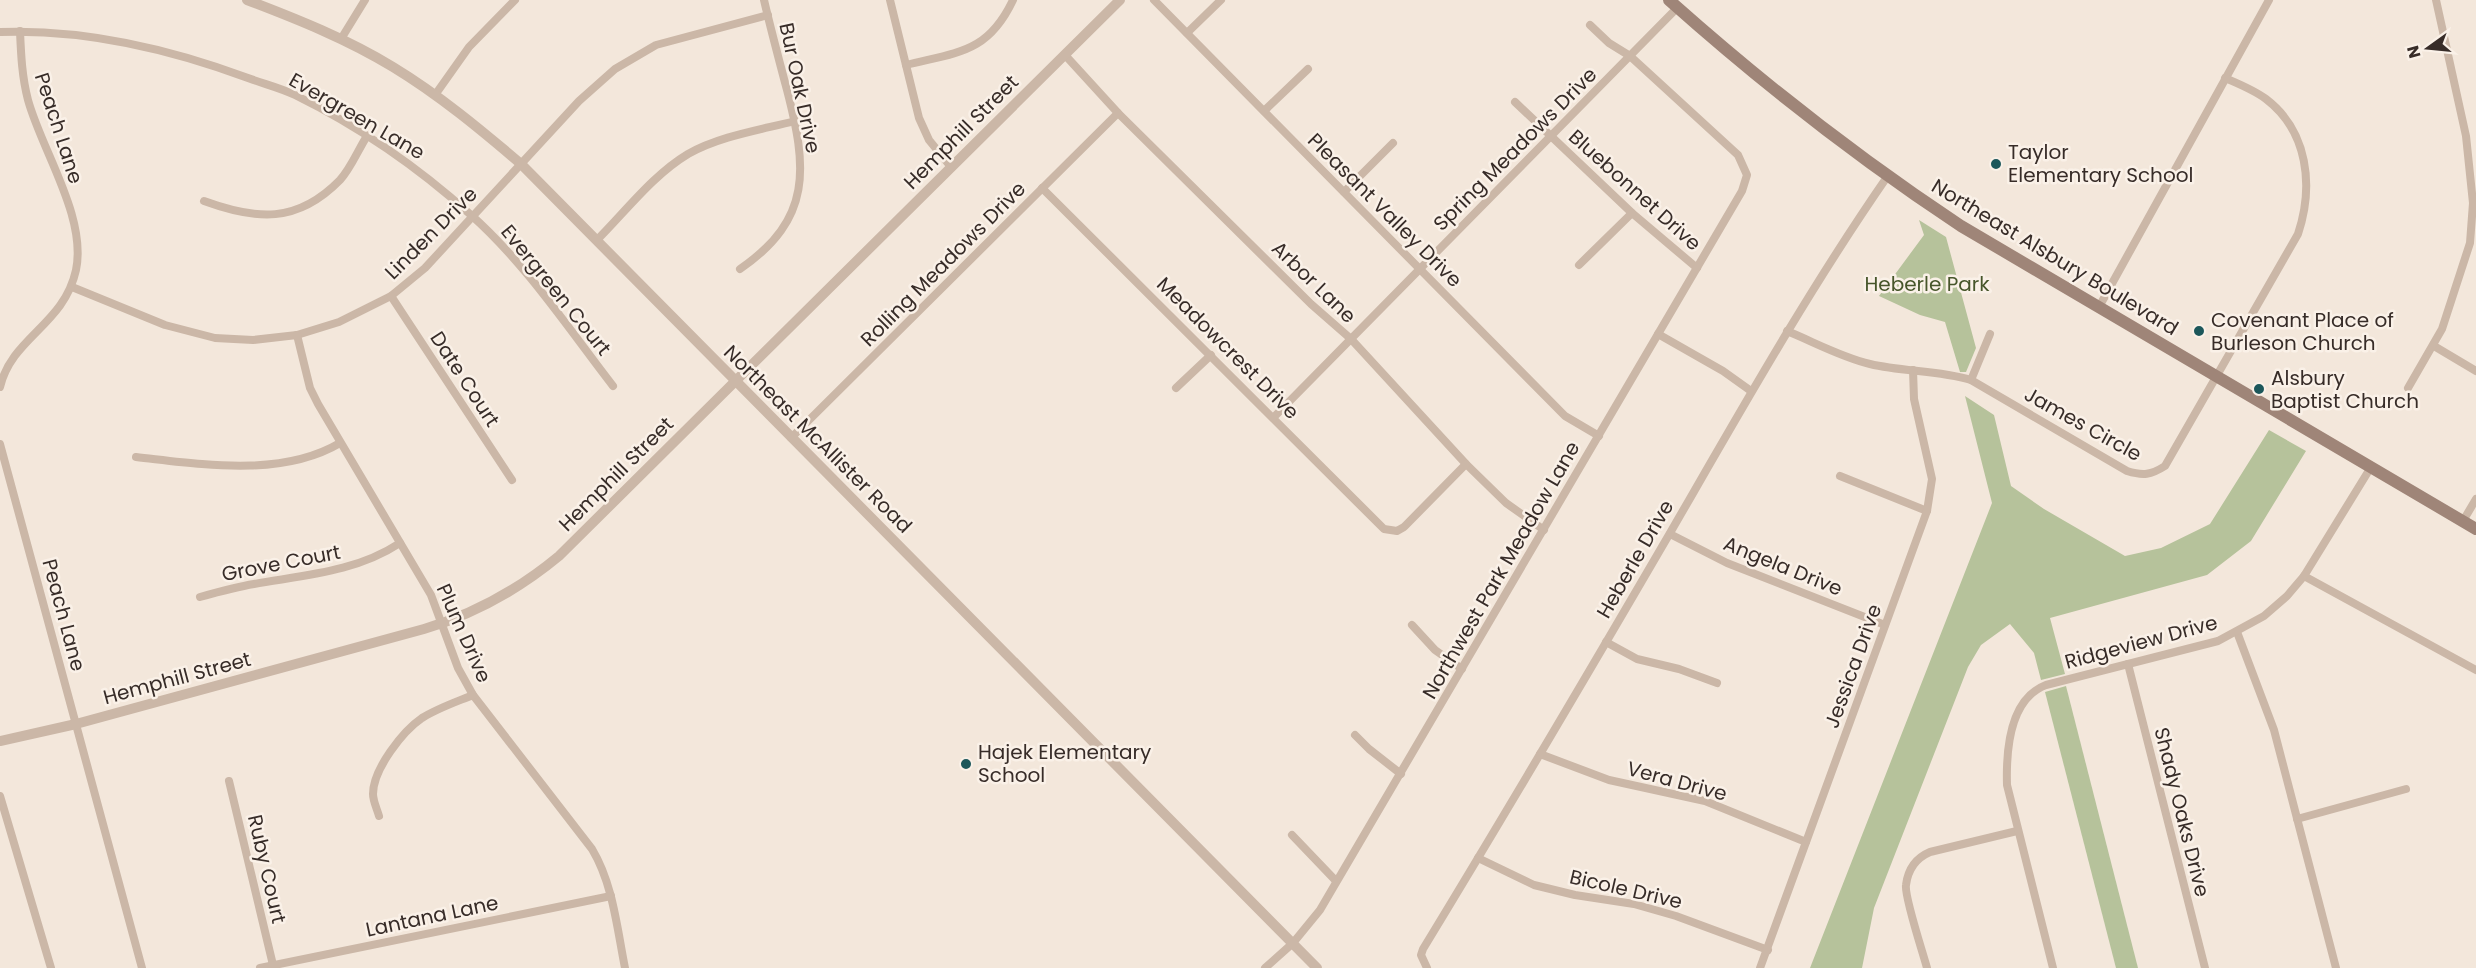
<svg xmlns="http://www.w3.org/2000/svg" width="2476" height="968" font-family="Poppins,sans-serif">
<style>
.green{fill:#b6c29b}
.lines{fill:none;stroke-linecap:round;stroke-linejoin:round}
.minor{stroke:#cbb7a7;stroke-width:8}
.tertiary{stroke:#cbb7a7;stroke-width:10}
.secondary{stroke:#9f8578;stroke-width:12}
.poi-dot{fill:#1c575a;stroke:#faf1e8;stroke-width:2}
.labels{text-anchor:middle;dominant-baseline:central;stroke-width:5;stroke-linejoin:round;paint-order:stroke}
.street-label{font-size:20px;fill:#372c28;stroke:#faf1e8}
.poi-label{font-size:20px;fill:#372c28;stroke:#faf1e8;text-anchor:start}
.park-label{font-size:20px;fill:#47562b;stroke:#faf1e8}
</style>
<rect width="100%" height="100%" fill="#f3e7db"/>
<g class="green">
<polygon points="1919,220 1946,237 1976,348 1966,372 1960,372 1945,322 1920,315 1879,296 1924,235"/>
<polygon points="1965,396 1994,415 2011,486 2044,509 2125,556 2161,548 2210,524 2269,430 2306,451 2251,541 2207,575 2050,618 2065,674 2041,680 2034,653 2010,624 1981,645 1968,667 1874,908 1862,968 1810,968 1992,503"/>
<polygon points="2066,686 2138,968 2116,968 2045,692"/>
</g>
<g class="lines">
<g class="minor">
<polyline points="890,0 919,118 929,140 951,167"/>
<polyline points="1154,0 1565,416 1599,436"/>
<path d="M0 32C84 29 170 49 248 78 264 84 281 88 295 95 358 126 419 168 471 215 526 264 568 328 613 386"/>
<polyline points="1187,33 1221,0"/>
<polyline points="341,39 365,0"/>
<polyline points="1065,55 1118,113 1311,304 1351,339 1466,464 1506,503 1544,530"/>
<path d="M906 65C958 52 988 53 1013 0"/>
<polyline points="435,95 469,47 515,0"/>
<polyline points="1515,102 1632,213 1697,268"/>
<polyline points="1264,111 1308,69"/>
<polyline points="1042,188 1384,529 1397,531 1404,527 1466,464"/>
<polyline points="1344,192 1393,143"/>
<path d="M204 201C256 220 297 224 340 180 351 168 358 150 367 136"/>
<path d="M597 240C626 211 653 175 688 154 720 136 760 130 795 121"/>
<polyline points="1579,265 1632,213"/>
<path d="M740 269C813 219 807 167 787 90 779 60 771 30 764 0"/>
<polyline points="72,287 165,325 215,338 253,340 297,335 339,322 391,296 425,268 579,101 615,69 656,45 768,15"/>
<polyline points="391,296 512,480"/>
<polyline points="2099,307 2269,0"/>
<path d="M1787 331C1814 342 1841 357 1870 364 1903 372 1938 370 1971 380L2127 471C2143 476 2151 475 2165 466L2298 234C2314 186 2308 131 2266 99 2254 90 2239 84 2225 78"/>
<polyline points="1658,334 1723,371 1751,391"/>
<path d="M297 335 310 388 318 404 431 595 458 668 473 695 592 849C613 884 617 928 625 968"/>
<polyline points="2434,346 2476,371"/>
<polyline points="1971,380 1990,334"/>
<path d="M0 387C12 337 64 325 76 270 87 217 42 151 28 100 22 77 21 55 20 31"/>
<polyline points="1176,388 1211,355"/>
<polyline points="2408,388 2442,329 2470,243 2473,203 2466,136 2436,0"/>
<polyline points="1274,417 1678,7"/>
<polyline points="791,438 1118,113"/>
<polyline points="0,444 142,968"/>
<path d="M136 457C200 464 281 478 340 443"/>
<polyline points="1840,476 1927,511"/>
<polyline points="2463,521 2476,499"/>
<polyline points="1670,534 1727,563 1885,625"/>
<polyline points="2304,576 2476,670"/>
<path d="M200 597C218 592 236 587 254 584 305 575 356 572 400 543"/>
<polyline points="1412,625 1435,650 1462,669"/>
<polyline points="2237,632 2274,730 2336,968"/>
<polyline points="1606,642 1637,659 1679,669 1717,683"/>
<polyline points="2128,664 2205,968"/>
<polyline points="1355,735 1369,749 1401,774"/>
<polyline points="1540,754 1609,780 1705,801 1806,842"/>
<polyline points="229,781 273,965"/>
<polyline points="0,796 51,968"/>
<path d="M379 816C377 809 373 801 373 794 373 769 403 731 422 718 438 708 456 702 473 695"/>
<polyline points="2297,819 2406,789"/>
<polyline points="1292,835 1336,881"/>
<polyline points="1478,858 1534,885 1575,895 1634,904 1676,916 1768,950"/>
<polyline points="260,968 611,896"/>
<polyline points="1265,968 1293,943 1320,910 1742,191 1747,175 1738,155 1630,56 1609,43 1590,25"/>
<path d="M1427 968 1421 955 1423 949C1507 811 1589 672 1670 533 1740 412 1808 291 1887 177"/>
<polyline points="1760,968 1927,511 1932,479 1914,399 1913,370"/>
<path d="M1927 968C1923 953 1904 896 1906 885 1908 869 1916 858 1930 852L2017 831"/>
<path d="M2053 968 2007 785C2006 751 2009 699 2046 685L2218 641 2264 616 2287 596 2304 576 2371 467"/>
</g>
<g class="tertiary">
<path d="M247 0C297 19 347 39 393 67 439 95 480 129 521 164L1317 968"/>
<path d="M0 741 76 724 424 629C475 614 518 590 559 556L1120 0"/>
</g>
<path class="secondary" d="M1669 0C1761 82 1858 158 1961 226L2476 529"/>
</g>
<g class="poi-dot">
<circle cx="1996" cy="164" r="6"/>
<circle cx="2199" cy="331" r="6"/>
<circle cx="2259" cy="389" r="6"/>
<circle cx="966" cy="764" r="6"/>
</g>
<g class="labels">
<g class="street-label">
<text transform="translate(800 88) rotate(78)">Bur Oak Drive</text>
<text transform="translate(357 116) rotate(30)">Evergreen Lane</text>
<text transform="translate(59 128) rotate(72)">Peach Lane</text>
<text transform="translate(961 132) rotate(-45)">Hemphill Street</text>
<text transform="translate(1515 149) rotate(-45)">Spring Meadows Drive</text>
<text transform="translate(1635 190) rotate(42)">Bluebonnet Drive</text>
<text transform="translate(1385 210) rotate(45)">Pleasant Valley Drive</text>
<text transform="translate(431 233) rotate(-45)">Linden Drive</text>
<text transform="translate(2055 257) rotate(31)">Northeast Alsbury Boulevard</text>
<text transform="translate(943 264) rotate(-45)">Rolling Meadows Drive</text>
<text transform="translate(1314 282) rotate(44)">Arbor Lane</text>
<text transform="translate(556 290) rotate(51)">Evergreen Court</text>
<text transform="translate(1228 348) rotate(45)">Meadowcrest Drive</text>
<text transform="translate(465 379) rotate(57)">Date Court</text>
<text transform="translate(2083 424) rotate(29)">James Circle</text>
<text transform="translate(818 439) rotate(45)">Northeast McAllister Road</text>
<text transform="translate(616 474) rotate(-45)">Hemphill Street</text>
<text transform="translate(1635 559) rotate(-60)">Heberle Drive</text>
<text transform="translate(281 563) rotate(-11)">Grove Court</text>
<text transform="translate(1783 566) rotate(22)">Angela Drive</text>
<text transform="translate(1501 570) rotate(-60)">Northwest Park Meadow Lane</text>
<text transform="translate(64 615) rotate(75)">Peach Lane</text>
<text transform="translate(464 633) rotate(66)">Plum Drive</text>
<text transform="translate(2141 642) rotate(-15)">Ridgeview Drive</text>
<text transform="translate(1853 666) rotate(-70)">Jessica Drive</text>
<text transform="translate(177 678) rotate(-15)">Hemphill Street</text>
<text transform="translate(1677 781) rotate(15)">Vera Drive</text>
<text transform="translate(2182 812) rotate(76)">Shady Oaks Drive</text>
<text transform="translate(267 869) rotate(77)">Ruby Court</text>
<text transform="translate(1626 889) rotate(13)">Bicole Drive</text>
<text transform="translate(432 916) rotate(-12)">Lantana Lane</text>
</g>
<g class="poi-label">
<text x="2008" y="152">Taylor<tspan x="2008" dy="23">Elementary School</tspan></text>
<text x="2211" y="320">Covenant Place of<tspan x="2211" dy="23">Burleson Church</tspan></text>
<text x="2271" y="378">Alsbury<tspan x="2271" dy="23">Baptist Church</tspan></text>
<text x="978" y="752">Hajek Elementary<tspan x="978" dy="23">School</tspan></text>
</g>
<g class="park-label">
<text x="1927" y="284">Heberle Park</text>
</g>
</g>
<g transform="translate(2428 48) rotate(255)" stroke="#faf1e8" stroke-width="4.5" paint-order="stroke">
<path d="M0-4.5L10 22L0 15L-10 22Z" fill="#372c28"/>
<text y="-9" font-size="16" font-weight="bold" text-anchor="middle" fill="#372c28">N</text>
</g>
</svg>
